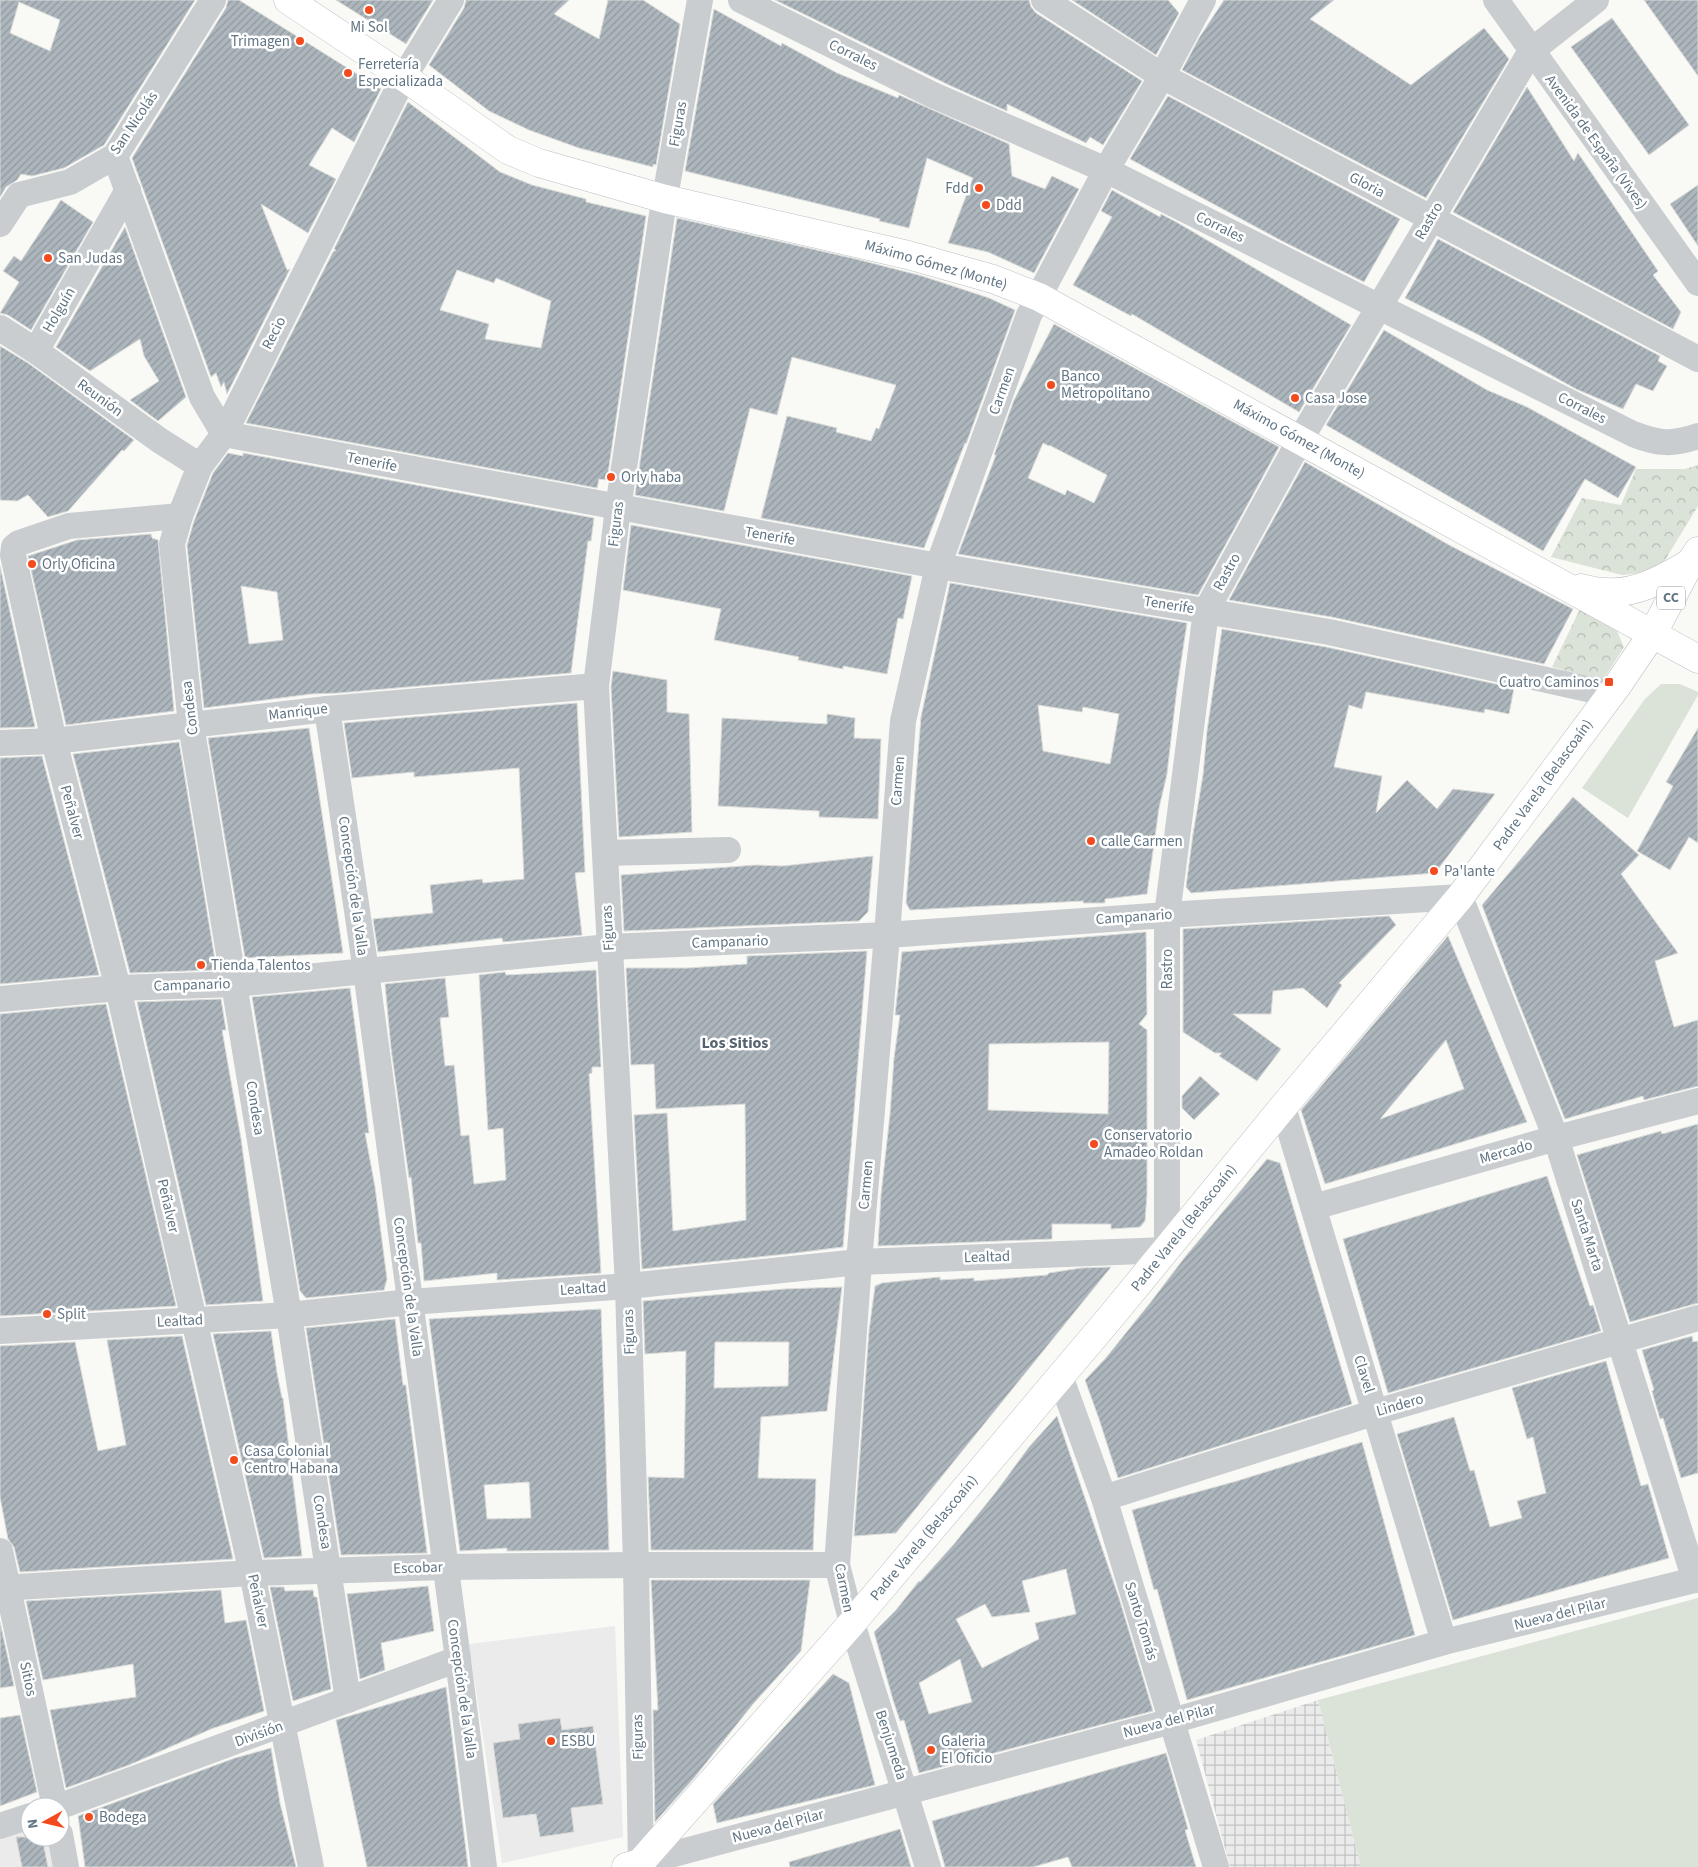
<svg xmlns="http://www.w3.org/2000/svg" width="1698" height="1867" font-family="'Source Sans 3',sans-serif">
<style>
.built{fill:#eaebea}
.industrial{fill:url(#industrial-grid)}
.green{fill:#dbe2d7}
.forest{fill:url(#forest-crowns)}
.building{fill:url(#building-hatch);stroke:#dbdbd9;fill-rule:evenodd}
.lines{fill:none;stroke-linecap:round;stroke-linejoin:round}
.major-casing{stroke:#bcc0c4;stroke-width:29}
.minor{stroke:#c9cdd0;stroke-width:26}
.major{stroke:#fff;stroke-width:28}
.poi-dot{fill:#f34b1d;stroke:#fff;stroke-width:2}
.labels{text-anchor:middle;dominant-baseline:central;stroke-width:5;stroke-linejoin:round;paint-order:stroke}
.shield{fill:#fff;stroke:#909ea9;stroke-width:1}
.shield-label{font-size:14px;font-weight:bold;fill:#617584}
.poi-label{font-size:15px;fill:#617584;stroke:#fff;text-anchor:start}
.street-label{font-size:15px;fill:#617584;stroke:#fff}
.neighbourhood-label{font-size:16px;font-weight:bold;fill:#54636f;stroke:#fff}
</style>
<defs>
<pattern id="industrial-grid" width="8" height="8" patternUnits="userSpaceOnUse" patternTransform="scale(1.25)"><rect width="8" height="8" fill="#eaebea"/><path d="M0 4h8M4 0v8" fill="none" stroke="#c1c3c3"/></pattern>
<pattern id="forest-crowns" width="20" height="18" patternUnits="userSpaceOnUse" patternTransform="scale(1.25)"><rect width="20" height="18" fill="#dbe2d7"/><path d="M2 6a3 3 0 1 1 6 0M12 15a3 3 0 1 1 6 0" fill="none" stroke="#b5bcb4"/></pattern>
<pattern id="building-hatch" width="6" height="6" patternUnits="userSpaceOnUse" patternTransform="scale(1.25)"><rect width="6" height="6" fill="#acb6bc"/><path d="M-1 1l2-2M0 6l6-6M5 7l2-2" fill="none" stroke="#8f999e"/></pattern>
</defs>
<rect width="100%" height="100%" fill="#f9f9f6"/>
<g class="built">
<polygon points="615,1626 623,1837 502,1863 469,1644"/>
<polygon points="30,1825 30,1837 51,1837 57,1867 0,1867 0,1835"/>
</g>
<polygon class="industrial" points="1318,1700 1361,1867 1230,1867 1196,1740"/>
<g class="green">
<polygon points="1661,684 1680,684 1698,692 1698,695 1628,818 1582,788 1645,699"/>
<polygon points="1698,1598 1698,1867 1361,1867 1318,1700"/>
</g>
<g class="forest">
<polygon points="1698,465 1698,506 1662,565 1642,573 1622,575 1551,557 1582,498 1621,505 1636,469 1685,469"/>
<polygon points="1581,607 1613,622 1624,647 1603,680 1552,667"/>
</g>
<g class="building">
<path d="M0 0H195L104 145 64 168 32 176 21 174 17 180 6 187 0 197ZM19 2 60 20 50 51 10 33Z"/>
<polygon points="228,0 239,0 381,89 354,142 332,128 309,165 336,179 308,233 261,204 287,270 290,269 227,394 224,382 221,387 216,373 211,377 132,158 226,8"/>
<polygon points="336,0 433,0 406,44"/>
<polygon points="466,0 569,0 554,14 599,39 608,0 643,0 680,24 656,165 653,164 653,167 579,148 529,130 489,111 429,65 464,8"/>
<polygon points="775,0 1029,0 1031,7 1036,13 1142,81 1103,145 1090,137 1086,143 1007,104 1007,111 951,86"/>
<polygon points="1072,0 1168,0 1179,13 1156,55"/>
<polygon points="1224,0 1334,0 1310,19 1411,85 1484,28 1509,59 1426,198 1182,70 1199,38"/>
<polygon points="1644,0 1698,0 1698,76"/>
<polygon points="714,9 781,46 782,43 837,73 898,98 899,95 1009,144 1012,176 1045,189 1052,176 1079,189 1034,273 988,252 948,243 973,178 927,158 909,228 879,221 880,219 685,171"/>
<polygon points="1612,18 1689,125 1649,155 1571,47"/>
<polygon points="1527,87 1574,161 1578,153 1658,271 1653,275 1681,312 1673,329 1453,212"/>
<polygon points="1168,96 1400,219 1364,282 1282,241 1130,159"/>
<path d="M408 102 500 172 532 185 586 199V202L646 216 607 480 599 479 597 488 246 423 333 252 336 250 334 249ZM457 270 494 283 496 278 551 301 541 348 485 339 489 324 440 310Z"/>
<polygon points="1698,185 1698,246 1670,204"/>
<polygon points="1112,190 1160,217 1161,214 1178,223 1351,325 1299,412 1132,314 1131,316 1073,285 1112,217 1101,211"/>
<polygon points="61,200 93,222 31,330 8,315 0,313 19,282 3,271 14,256 21,261"/>
<polygon points="677,218 856,259 922,276 989,298 1015,310 966,444 965,443 924,548 761,518 787,416 837,428 836,432 871,441 876,428 879,429 896,385 792,357 777,415 750,408 724,511 635,495"/>
<polygon points="125,227 186,397 158,421 130,400 159,381 144,356 140,339 90,371 56,347"/>
<polygon points="1438,239 1660,356 1658,361 1667,366 1653,391 1636,384 1623,409 1576,389 1479,335 1405,298"/>
<path d="M1054 324 1279 447 1198 595 958 554 996 455H994L1014 400ZM1043 443 1049 446V445L1107 475 1094 503 1067 490 1065 495 1028 478Z"/>
<polygon points="1384,330 1487,390 1527,407 1636,467 1618,498 1585,479 1543,551 1326,425"/>
<polygon points="0,346 28,363 134,440 124,451 122,450 68,511 48,517 28,495 17,501 0,500"/>
<path d="M228 453 243 456V453L594 518 591 541H588L571 673 338 693 311 694 204 708 187 545 194 521 213 473ZM241 586 277 592 283 640 249 644Z"/>
<polygon points="1305,462 1449,545 1573,609 1544,664 1332,617 1229,600"/>
<polygon points="631,525 912,576 903,619 898,618 887,674 843,666 843,669 798,660 799,657 714,640 721,609 623,590"/>
<polygon points="151,534 152,538 158,540 174,711 66,725 28,556 77,540"/>
<polygon points="0,566 35,727 0,728"/>
<path d="M950 583 1187 623 1177 688 1167 774 1159 808 1147 894 1105 899V903H1083V901L910 910 906 903 921 717ZM1038 705 1082 712 1083 707 1119 714 1110 764 1043 751Z"/>
<polygon points="1222,629 1326,647 1514,688 1509,714 1485,709 1484,713 1366,692 1362,709 1349,705 1334,767 1382,776 1376,813 1407,780 1437,809 1453,789 1495,794 1435,873 1191,893 1186,887 1193,834 1203,775 1207,731"/>
<polygon points="613,671 667,680 667,712 689,714 692,832 619,837 611,687"/>
<polygon points="577,703 585,872 575,873 582,935 503,942 502,938 378,952 373,919 433,913 430,885 482,879 483,883 524,879 519,768 414,777 414,772 352,778 344,723"/>
<polygon points="827,714 855,718 854,738 881,739 878,819 819,817 819,811 718,806 722,718 827,724"/>
<polygon points="309,728 343,953 245,958 208,738"/>
<polygon points="1698,728 1698,843 1689,837 1670,870 1637,851 1673,786 1666,782"/>
<polygon points="179,742 215,960 212,960 214,970 130,973 73,754"/>
<polygon points="42,756 99,975 0,984 0,758"/>
<polygon points="1573,797 1639,855 1621,874 1678,953 1655,961 1674,1027 1698,1020 1698,1086 1644,1100 1643,1096 1565,1119 1514,991 1482,905"/>
<polygon points="873,856 868,912 859,921 624,931 621,875 756,865 783,866"/>
<polygon points="1389,916 1396,925 1339,983 1342,985 1327,1008 1303,988 1273,991 1271,1014 1233,1014 1281,1049 1257,1081 1219,1056 1222,1053 1215,1053 1183,1032 1183,929"/>
<path d="M1146 932 1147 1014 1139 1024 1147 1030V1194L1145 1221 1140 1227 1111 1229V1224H1052V1239L878 1246 881 1195 890 1114 894 1058 900 1015H895L902 952ZM1109 1042 1108 1114 988 1110 989 1044Z"/>
<path d="M1448 936 1527 1122 1325 1184 1301 1110ZM1446 1040 1464 1089 1380 1119Z"/>
<polygon points="867,951 843,1247 787,1254 642,1269 634,1115 667,1113 673,1231 746,1220 745,1104 656,1109 654,1064 631,1065 626,968 688,968 747,964 747,956"/>
<polygon points="596,970 601,1067 592,1067 592,1073 589,1074 601,1273 497,1280 497,1273 424,1281 421,1243 418,1243 411,1177 409,1178 391,1048 385,984 445,978 449,1017 440,1018 445,1066 454,1065 461,1136 469,1135 474,1184 506,1180 503,1128 488,1130 479,975 505,972 506,975"/>
<polygon points="350,988 369,1133 365,1133 375,1187 387,1279 384,1290 306,1298 300,1291 252,997"/>
<polygon points="221,999 226,1030 222,1030 241,1139 263,1301 206,1305 137,1002"/>
<polygon points="106,1004 176,1306 0,1316 0,1014"/>
<polygon points="1200,1076 1220,1094 1194,1120 1182,1108 1182,1096"/>
<polygon points="1698,1124 1698,1303 1630,1322 1577,1155 1661,1131 1662,1134"/>
<polygon points="1267,1159 1280,1163 1352,1404 1118,1478 1099,1419 1085,1380 1105,1359 1150,1303 1185,1257"/>
<polygon points="1547,1176 1590,1306 1593,1305 1601,1331 1388,1393 1343,1239"/>
<polygon points="1111,1267 896,1533 854,1536 869,1331 875,1286 882,1283 940,1277 940,1280 974,1278 974,1281 1047,1275 1049,1273 1081,1268"/>
<path d="M842 1287 827 1411 761 1417 758 1478 816 1479 813 1550H651L648 1477 684 1478 686 1351 645 1354 643 1301 784 1289ZM715 1342H789L788 1386 714 1388Z"/>
<path d="M601 1309 609 1550 507 1551V1548L460 1551 429 1319ZM529 1482 531 1518 487 1519 484 1485Z"/>
<polygon points="395,1319 403,1385 406,1385 406,1387 427,1553 341,1555 306,1328"/>
<polygon points="271,1331 277,1373 282,1398 283,1398 302,1556 264,1558 213,1334"/>
<polygon points="182,1336 233,1559 20,1572 14,1547 8,1539 0,1497 0,1346 75,1342 98,1451 126,1445 107,1340"/>
<polygon points="1692,1336 1693,1342 1698,1341 1698,1473 1681,1478 1663,1418 1660,1419 1655,1402 1652,1391 1654,1390 1642,1350"/>
<polygon points="1606,1361 1641,1486 1648,1484 1669,1558 1453,1620 1397,1434 1454,1417 1470,1471 1474,1470 1490,1527 1522,1518 1517,1501 1546,1493 1533,1437 1527,1439 1512,1388"/>
<path d="M1057 1416 1119 1598 1153 1711 919 1773 904 1720 900 1721 893 1700 874 1632 896 1610 919 1581 920 1582 954 1544 996 1492 1029 1447ZM1066 1569 1076 1614 1035 1623 1039 1639 982 1668 956 1619 985 1604 992 1617 1030 1612 1022 1581ZM960 1659 972 1702 929 1714 919 1683Z"/>
<polygon points="1362,1442 1415,1635 1187,1700 1157,1589 1154,1590 1132,1510 1237,1481"/>
<polygon points="651,1580 810,1580 801,1651 753,1704 694,1778 655,1822 653,1710 658,1710"/>
<polygon points="428,1586 434,1631 381,1643 385,1670 360,1679 347,1594"/>
<polygon points="270,1587 284,1587 285,1591 313,1590 314,1597 317,1597 331,1689 293,1701"/>
<polygon points="221,1590 225,1623 246,1620 264,1711 211,1729 129,1765 66,1788 50,1710 136,1697 133,1664 43,1680 26,1601"/>
<polygon points="0,1622 14,1686 0,1688"/>
<polygon points="833,1674 849,1683 875,1785 717,1823 713,1804"/>
<polygon points="446,1687 468,1867 367,1867 336,1720"/>
<polygon points="20,1715 37,1792 0,1806 0,1718"/>
<polygon points="560,1718 562,1730 593,1726 603,1804 571,1808 574,1832 540,1837 536,1814 503,1818 493,1743 520,1739 518,1724"/>
<polygon points="271,1748 280,1803 296,1867 85,1867 78,1816 235,1758"/>
<polygon points="1166,1753 1188,1829 1185,1830 1196,1867 1072,1867 1068,1857 1033,1867 945,1867 932,1821"/>
<polygon points="900,1829 911,1867 790,1867 789,1862"/>
<polygon points="16,1837 42,1837 48,1867 22,1867"/>
</g>
<g class="lines">
<g class="major-casing">
<g id="major">
<polyline points="288,0 404,77 508,150 539,163 665,199 908,255 993,279 1039,297 1698,659"/>
<path d="M1581 588C1589 590 1597 592 1605 592 1635 595 1665 578 1690 563"/>
<polyline points="626,1867 640,1863 852,1623 1114,1313 1283,1107 1460,897 1617,686 1653,633 1690,563 1698,551"/>
</g>
</g>
<g class="minor">
<path d="M741 0 933 95 1106 170 1633 434C1659 444 1672 445 1698 436"/>
<polyline points="1044,0 1162,76 1698,359"/>
<polyline points="1496,0 1698,283"/>
<polyline points="115,156 202,397 224,434 938,566 1329,632 1610,694"/>
<polyline points="0,224 19,195 70,182 115,156 213,0"/>
<polyline points="0,328 36,351 159,440 200,466"/>
<polyline points="36,351 128,190"/>
<polyline points="180,516 69,526 19,543 14,547 13,555 54,741 118,988 252,1573 311,1867"/>
<polyline points="327,709 366,971 458,1659 484,1867"/>
<polyline points="0,743 54,741 327,709 596,686"/>
<polyline points="605,853 728,850"/>
<polyline points="0,999 118,988 235,984 609,947 887,935 1167,915 1460,897 1556,1138 1695,1580"/>
<polyline points="1283,1107 1444,1642"/>
<polyline points="1314,1207 1556,1138 1698,1101"/>
<polyline points="0,1331 289,1315 410,1302 628,1286 859,1262 1167,1250 1167,915 1206,611 1300,440 1531,51 1596,0"/>
<polyline points="1060,1376 1104,1498 1216,1867"/>
<polyline points="1104,1498 1376,1412 1698,1318"/>
<polyline points="0,1551 55,1807"/>
<polyline points="0,1588 252,1573 445,1567 636,1565 837,1565"/>
<polyline points="348,1700 289,1315 191,725 172,544 180,516 200,466 224,434 404,77 451,0"/>
<polyline points="58,1807 458,1659"/>
<polyline points="0,1826 30,1816"/>
<polyline points="60,1834 66,1867"/>
<polyline points="640,1863 1172,1721 1444,1642 1698,1579"/>
<polyline points="641,1867 636,1565 628,1286 596,686 618,508 662,214 700,0"/>
<polyline points="928,1867 852,1623 837,1565 859,1262 887,935 903,721 938,566 1029,315 1106,170 1162,76 1203,0"/>
</g>
<use href="#major" class="major"/>
</g>
<g class="poi-dot">
<circle cx="369" cy="10" r="5"/>
<circle cx="300" cy="41" r="5"/>
<circle cx="348" cy="73" r="5"/>
<circle cx="979" cy="188" r="5"/>
<circle cx="986" cy="205" r="5"/>
<circle cx="48" cy="258" r="5"/>
<circle cx="1051" cy="385" r="5"/>
<circle cx="1295" cy="398" r="5"/>
<circle cx="611" cy="477" r="5"/>
<circle cx="32" cy="564" r="5"/>
<rect x="1604" y="677" width="10" height="10" rx="2.5"/>
<circle cx="1091" cy="841" r="5"/>
<circle cx="1434" cy="871" r="5"/>
<circle cx="201" cy="965" r="5"/>
<circle cx="1094" cy="1144" r="5"/>
<circle cx="47" cy="1314" r="5"/>
<circle cx="234" cy="1460" r="5"/>
<circle cx="551" cy="1741" r="5"/>
<circle cx="931" cy="1750" r="5"/>
<circle cx="89" cy="1817" r="5"/>
</g>
<g class="labels">
<rect class="shield" x="1657" y="586.5" width="28" height="23" rx="4"/>
<g class="shield-label">
<text x="1671" y="598">CC</text>
</g>
<g class="poi-label">
<text x="369" y="27" text-anchor="middle">Mi Sol</text>
<text x="290" y="41" text-anchor="end">Trimagen</text>
<text x="358" y="64">Ferretería<tspan x="358" dy="17">Especializada</tspan></text>
<text x="969" y="188" text-anchor="end">Fdd</text>
<text x="996" y="205">Ddd</text>
<text x="58" y="258">San Judas</text>
<text x="1061" y="376">Banco<tspan x="1061" dy="17">Metropolitano</tspan></text>
<text x="1305" y="398">Casa Jose</text>
<text x="621" y="477">Orly haba</text>
<text x="42" y="564">Orly Oficina</text>
<text x="1599" y="682" text-anchor="end">Cuatro Caminos</text>
<text x="1101" y="841">calle Carmen</text>
<text x="1444" y="871">Pa'lante</text>
<text x="211" y="965">Tienda Talentos</text>
<text x="1104" y="1135">Conservatorio<tspan x="1104" dy="17">Amadeo Roldan</tspan></text>
<text x="57" y="1314">Split</text>
<text x="244" y="1451">Casa Colonial<tspan x="244" dy="17">Centro Habana</tspan></text>
<text x="561" y="1741">ESBU</text>
<text x="941" y="1741">Galeria<tspan x="941" dy="17">El Oficio</tspan></text>
<text x="99" y="1817">Bodega</text>
</g>
<g class="street-label">
<text transform="translate(853 55) rotate(26)">Corrales</text>
<text transform="translate(134 123) rotate(-56)">San Nicolás</text>
<text transform="translate(678 124) rotate(-80)">Figuras</text>
<text transform="translate(1596 142) rotate(54)">Avenida de España (Vives)</text>
<text transform="translate(1367 185) rotate(28)">Gloria</text>
<text transform="translate(1429 221) rotate(-60)">Rastro</text>
<text transform="translate(1220 227) rotate(26)">Corrales</text>
<text transform="translate(936 265) rotate(16)">Máximo Gómez (Monte)</text>
<text transform="translate(59 310) rotate(-60)">Holguín</text>
<text transform="translate(274 333) rotate(-63)">Recio</text>
<text transform="translate(1002 391) rotate(-70)">Carmen</text>
<text transform="translate(100 398) rotate(36)">Reunión</text>
<text transform="translate(1582 408) rotate(27)">Corrales</text>
<text transform="translate(1299 439) rotate(29)">Máximo Gómez (Monte)</text>
<text transform="translate(372 462) rotate(11)">Tenerife</text>
<text transform="translate(616 524) rotate(-83)">Figuras</text>
<text transform="translate(770 536) rotate(10)">Tenerife</text>
<text transform="translate(1227 572) rotate(-61)">Rastro</text>
<text transform="translate(1169 605) rotate(9)">Tenerife</text>
<text transform="translate(190 708) rotate(-97)">Condesa</text>
<text transform="translate(298 712) rotate(-7)">Manrique</text>
<text transform="translate(898 781) rotate(-86)">Carmen</text>
<text transform="translate(1543 785) rotate(-54)">Padre Varela (Belascoaín)</text>
<text transform="translate(72 812) rotate(75)">Peñalver</text>
<text transform="translate(353 886) rotate(82)">Concepción de la Valla</text>
<text transform="translate(1134 917) rotate(-4)">Campanario</text>
<text transform="translate(608 928) rotate(-93)">Figuras</text>
<text transform="translate(730 942) rotate(-2)">Campanario</text>
<text transform="translate(1167 969) rotate(-90)">Rastro</text>
<text transform="translate(192 985) rotate(-2)">Campanario</text>
<text transform="translate(255 1108) rotate(81)">Condesa</text>
<text transform="translate(1506 1152) rotate(-16)">Mercado</text>
<text transform="translate(866 1185) rotate(-85)">Carmen</text>
<text transform="translate(168 1206) rotate(77)">Peñalver</text>
<text transform="translate(1184 1228) rotate(-51)">Padre Varela (Belascoaín)</text>
<text transform="translate(1587 1235) rotate(72)">Santa Marta</text>
<text transform="translate(987 1257) rotate(-2)">Lealtad</text>
<text transform="translate(408 1287) rotate(82)">Concepción de la Valla</text>
<text transform="translate(583 1289) rotate(-4)">Lealtad</text>
<text transform="translate(180 1321) rotate(-3)">Lealtad</text>
<text transform="translate(629 1332) rotate(-92)">Figuras</text>
<text transform="translate(1364 1374) rotate(73)">Clavel</text>
<text transform="translate(1400 1405) rotate(-16)">Lindero</text>
<text transform="translate(322 1522) rotate(81)">Condesa</text>
<text transform="translate(924 1538) rotate(-50)">Padre Varela (Belascoaín)</text>
<text transform="translate(418 1568) rotate(-2)">Escobar</text>
<text transform="translate(844 1588) rotate(79)">Carmen</text>
<text transform="translate(258 1601) rotate(78)">Peñalver</text>
<text transform="translate(1560 1614) rotate(-14)">Nueva del Pilar</text>
<text transform="translate(1141 1621) rotate(73)">Santo Tomás</text>
<text transform="translate(28 1679) rotate(78)">Sitios</text>
<text transform="translate(462 1689) rotate(82)">Concepción de la Valla</text>
<text transform="translate(1169 1721) rotate(-15)">Nueva del Pilar</text>
<text transform="translate(259 1734) rotate(-20)">División</text>
<text transform="translate(638 1737) rotate(-91)">Figuras</text>
<text transform="translate(891 1745) rotate(72)">Benjumeda</text>
<text transform="translate(778 1826) rotate(-15)">Nueva del Pilar</text>
</g>
<g class="neighbourhood-label">
<text x="735" y="1043">Los Sitios</text>
</g>
</g>
<g transform="translate(45 1822) rotate(262)"><circle r="24" fill="#ffffff" stroke="#c0c8ce"/>
<path d="M0-4L9 19L0 12L-9 19Z" fill="#f34b1d"/>
<text y="-8" font-size="14" font-weight="bold" text-anchor="middle" fill="#617584">N</text>
</g>
</svg>
